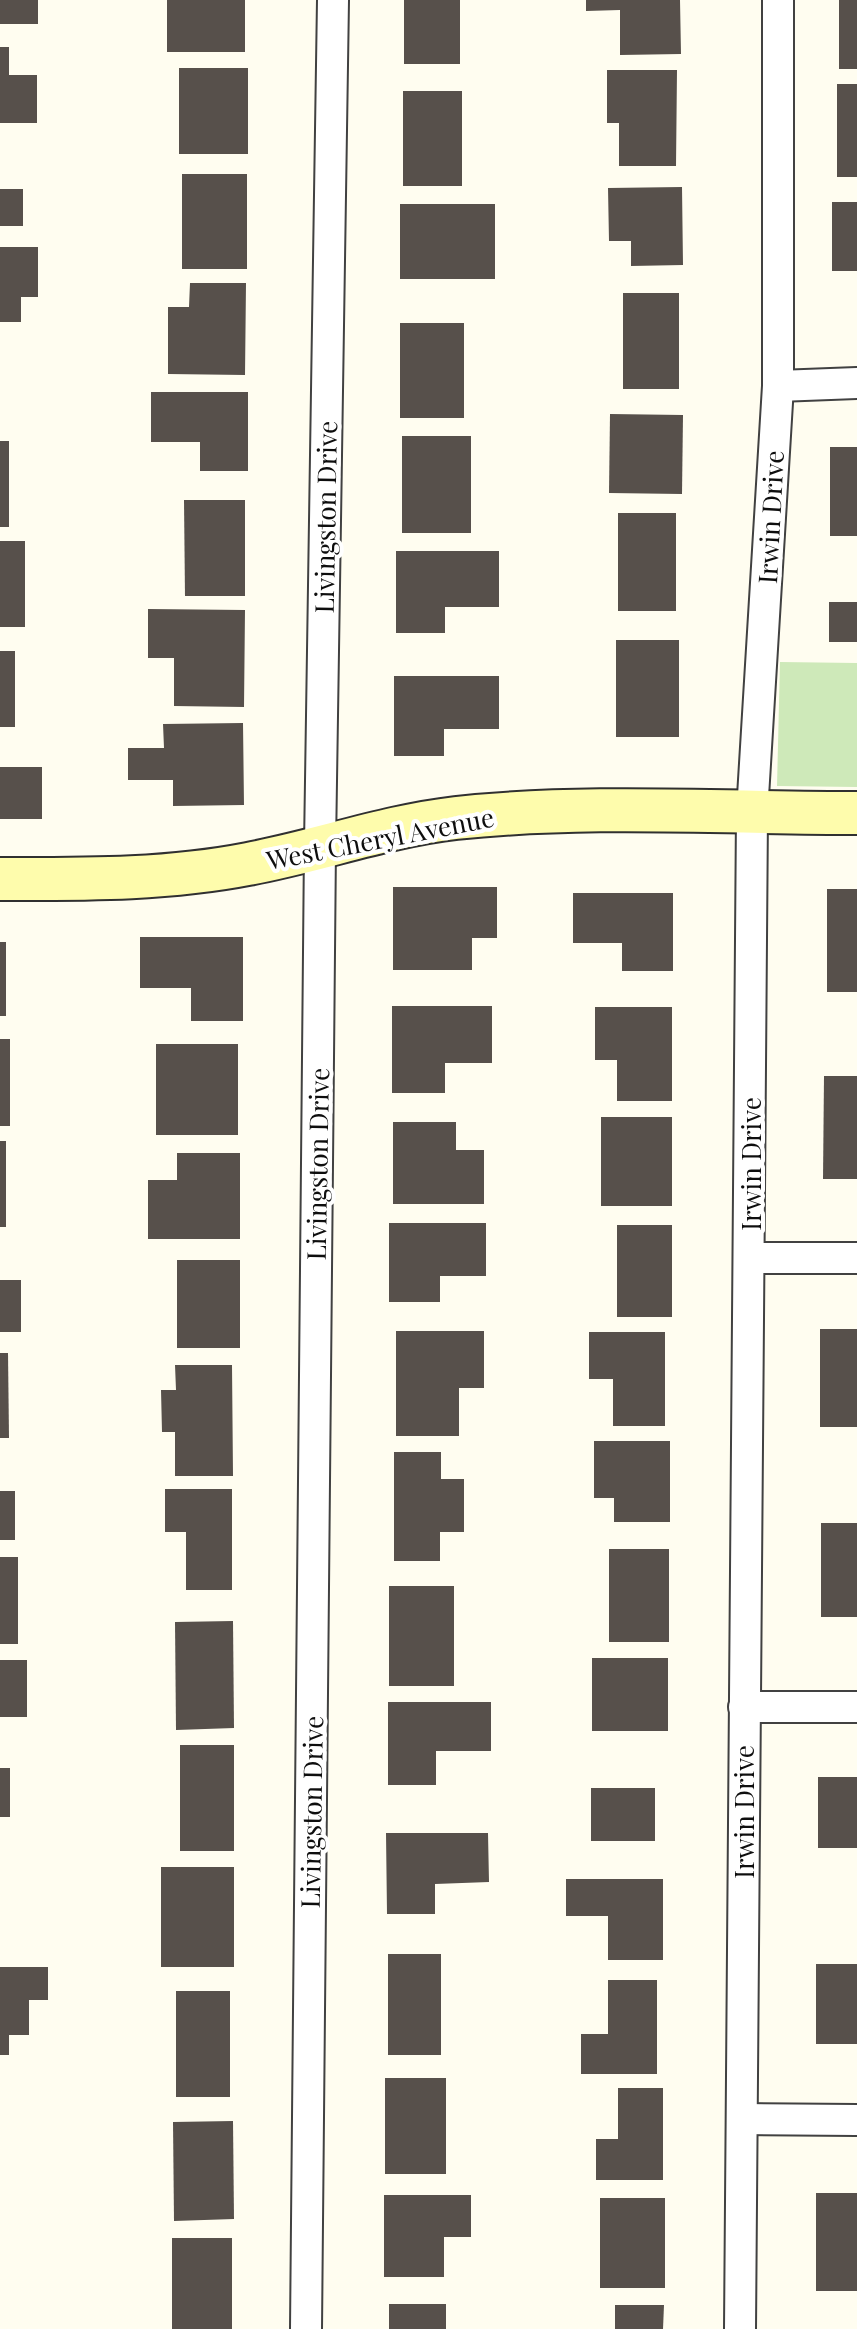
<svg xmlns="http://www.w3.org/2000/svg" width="857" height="2329" font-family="'Playfair Display',serif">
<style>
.green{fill:#cee9b9}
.building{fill:#57504b}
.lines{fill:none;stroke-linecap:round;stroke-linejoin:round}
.street-casing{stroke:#414141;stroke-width:34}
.secondary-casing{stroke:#303030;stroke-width:46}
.street{stroke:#fff;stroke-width:30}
.secondary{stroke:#fefcac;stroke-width:42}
.labels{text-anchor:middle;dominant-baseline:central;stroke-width:8;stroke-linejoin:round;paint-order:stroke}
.street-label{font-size:26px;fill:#0e0e0e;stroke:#fff}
</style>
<rect width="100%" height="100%" fill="#fffdf0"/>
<polygon class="green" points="780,662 857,663 857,787 777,786"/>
<g class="building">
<rect x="0" y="0" width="38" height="24"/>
<rect x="167" y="0" width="78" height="52"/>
<rect x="404" y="0" width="56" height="64"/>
<polygon points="586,0 680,0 681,54 620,55 620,10 586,11"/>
<rect x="839" y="0" width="18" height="69"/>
<polygon points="0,47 9,47 9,75 37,75 37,123 0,123"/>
<rect x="179" y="68" width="69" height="86"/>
<polygon points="607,70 677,70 676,166 619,166 619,123 607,123"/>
<rect x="837" y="84" width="20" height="93"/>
<rect x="403" y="91" width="59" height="95"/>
<rect x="182" y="174" width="65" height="95"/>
<polygon points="682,187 683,265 631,266 631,241 609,241 608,188"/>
<rect x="0" y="189" width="23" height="37"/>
<rect x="832" y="202" width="25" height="69"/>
<rect x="400" y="204" width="95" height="75"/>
<polygon points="0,247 38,247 38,297 21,297 21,322 0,322"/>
<polygon points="190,283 246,283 245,375 168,374 168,307 189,307"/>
<rect x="623" y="293" width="56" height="96"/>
<rect x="400" y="323" width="64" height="95"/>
<polygon points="151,392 248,392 248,471 200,471 200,442 151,442"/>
<polygon points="610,414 683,415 682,494 609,493"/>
<rect x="402" y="436" width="69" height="97"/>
<rect x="0" y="441" width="9" height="86"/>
<rect x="830" y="447" width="27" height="89"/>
<polygon points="184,500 245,500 245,596 185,596"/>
<rect x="618" y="513" width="58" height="98"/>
<rect x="0" y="541" width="25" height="86"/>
<polygon points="396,551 499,551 499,607 445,607 445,633 396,633"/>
<rect x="829" y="602" width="28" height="40"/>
<polygon points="148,609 245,610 244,707 174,706 174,658 148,658"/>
<rect x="616" y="640" width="63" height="97"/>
<rect x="0" y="651" width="15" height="76"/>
<polygon points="394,676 499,676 499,729 444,729 444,756 394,756"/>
<polygon points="243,723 244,805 173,806 173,780 128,780 128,748 164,748 163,724"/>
<rect x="0" y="767" width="42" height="52"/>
<polygon points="393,887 497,887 497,938 472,938 472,970 393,970"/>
<rect x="827" y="889" width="30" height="103"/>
<polygon points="573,893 673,893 673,971 622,971 622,943 573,943"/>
<polygon points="140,937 243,937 243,1021 191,1021 191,988 140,988"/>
<rect x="0" y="942" width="6" height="74"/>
<polygon points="392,1006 492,1006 492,1063 445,1063 445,1093 392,1093"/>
<polygon points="595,1007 672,1007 672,1101 617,1101 617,1060 595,1060"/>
<rect x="0" y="1039" width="10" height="87"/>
<rect x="156" y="1044" width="82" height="91"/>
<polygon points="824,1076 857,1076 857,1179 823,1179"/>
<rect x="601" y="1117" width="71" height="89"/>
<polygon points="393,1122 456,1122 456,1150 484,1150 484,1204 393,1204"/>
<rect x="0" y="1141" width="6" height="86"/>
<polygon points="177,1153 240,1153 240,1239 148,1239 148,1180 177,1180"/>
<polygon points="389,1223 486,1223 486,1276 440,1276 440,1302 389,1302"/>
<rect x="617" y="1225" width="55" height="92"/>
<rect x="177" y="1260" width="63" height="88"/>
<rect x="0" y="1280" width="21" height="52"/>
<rect x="820" y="1329" width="37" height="98"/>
<polygon points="396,1331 484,1331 484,1388 459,1388 459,1436 396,1436"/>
<polygon points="589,1332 665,1332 665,1426 613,1426 613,1379 589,1379"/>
<polygon points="0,1353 8,1353 9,1438 0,1438"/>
<polygon points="175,1365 232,1365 233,1476 175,1476 175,1432 162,1432 161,1390 176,1390"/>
<polygon points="594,1441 670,1441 670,1522 614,1522 614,1498 594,1498"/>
<polygon points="394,1452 441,1452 441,1479 464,1479 464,1532 440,1532 440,1561 394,1561"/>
<polygon points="165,1489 232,1489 232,1590 186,1590 186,1532 165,1532"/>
<rect x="0" y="1491" width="15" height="49"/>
<rect x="821" y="1523" width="36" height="94"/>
<rect x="609" y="1549" width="60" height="93"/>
<rect x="0" y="1557" width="18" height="87"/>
<rect x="389" y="1586" width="65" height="100"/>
<polygon points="233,1621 234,1728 176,1730 175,1622"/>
<rect x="592" y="1658" width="76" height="73"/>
<rect x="0" y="1660" width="27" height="57"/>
<polygon points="388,1702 491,1702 491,1751 436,1751 436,1785 388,1785"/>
<rect x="180" y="1745" width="54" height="106"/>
<rect x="0" y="1768" width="10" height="49"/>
<rect x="818" y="1777" width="39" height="71"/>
<rect x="591" y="1788" width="64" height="53"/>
<polygon points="386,1833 488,1833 489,1882 435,1884 435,1914 387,1914"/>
<rect x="161" y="1867" width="73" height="100"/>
<polygon points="566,1879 663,1879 663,1960 608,1960 608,1916 566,1916"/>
<rect x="388" y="1954" width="53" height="101"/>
<rect x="816" y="1964" width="41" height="80"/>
<polygon points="0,1967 48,1967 48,2000 29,2000 29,2035 9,2035 9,2055 0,2055"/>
<polygon points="608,1980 657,1980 657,2074 581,2074 581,2034 608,2034"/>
<rect x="176" y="1991" width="54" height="106"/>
<rect x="385" y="2078" width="61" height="96"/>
<polygon points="618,2088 663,2088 663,2180 596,2180 596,2139 618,2139"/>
<polygon points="233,2121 234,2219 174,2221 173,2122"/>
<rect x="816" y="2193" width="41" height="98"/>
<polygon points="384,2195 471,2195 471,2237 444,2237 444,2277 384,2277"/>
<rect x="600" y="2198" width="65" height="90"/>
<rect x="172" y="2238" width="60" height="91"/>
<rect x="389" y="2304" width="57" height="25"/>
<polygon points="615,2305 664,2305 663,2329 615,2329"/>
</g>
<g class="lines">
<g class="street-casing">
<g id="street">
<polyline points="778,386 857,383"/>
<polyline points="749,1258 857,1258"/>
<polyline points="744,1707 857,1707"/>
<polyline points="742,2119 857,2120"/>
<polyline points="306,2329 320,846 333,0"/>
<polyline points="740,2329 752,813 778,386 778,0"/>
</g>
</g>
<g class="secondary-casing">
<path id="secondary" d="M0 879C83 879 166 880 248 864 318 851 386 826 456 818 589 804 724 813 857 813"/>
</g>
<use href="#street" class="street"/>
<use href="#secondary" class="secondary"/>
</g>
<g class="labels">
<g class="street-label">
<text transform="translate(325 517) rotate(-89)">Livingston Drive</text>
<text transform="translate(770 517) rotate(-87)">Irwin Drive</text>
<text transform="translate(380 838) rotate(-11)">West Cheryl Avenue</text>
<text transform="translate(317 1164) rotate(-89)">Livingston Drive</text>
<text transform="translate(750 1164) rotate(-90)">Irwin Drive</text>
<text transform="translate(311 1812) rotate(-89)">Livingston Drive</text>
<text transform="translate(743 1812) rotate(-90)">Irwin Drive</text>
</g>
</g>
</svg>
